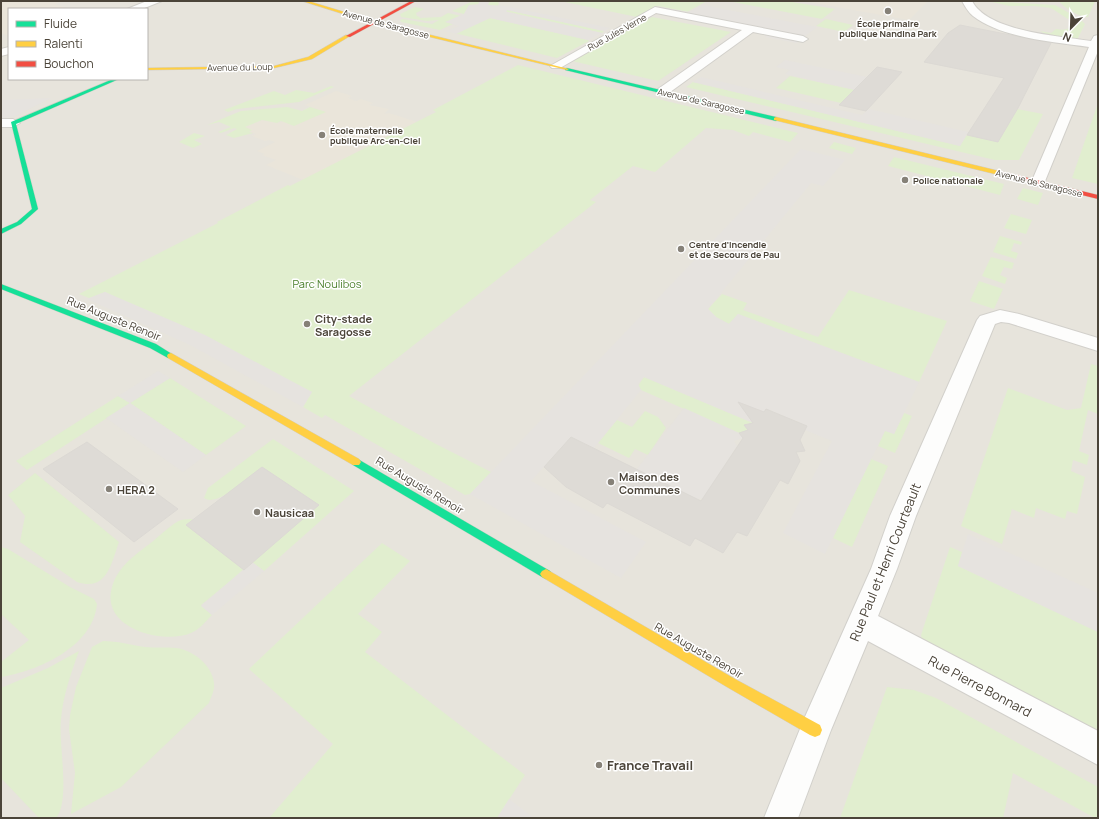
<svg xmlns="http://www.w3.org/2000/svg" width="1099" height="819" font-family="Manrope,sans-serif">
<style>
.residential{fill:#e7e4dc;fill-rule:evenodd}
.education{fill:#eae5da}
.green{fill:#e1eecf}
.parking{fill:#e6e3df}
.building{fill:#dedbd6;stroke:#dcd9d4}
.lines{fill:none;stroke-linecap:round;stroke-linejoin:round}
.street-casing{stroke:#d2d0cb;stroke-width:2}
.fast-casing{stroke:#d3cfc5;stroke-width:1}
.slow-casing{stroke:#d3cfc5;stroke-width:1}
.jam-casing{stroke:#d3cfc5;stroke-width:1}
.street{fill:#fdfdfc;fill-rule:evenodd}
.fast{fill:#16e098;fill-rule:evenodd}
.slow{fill:#ffcf43;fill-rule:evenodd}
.jam{fill:#f24e42;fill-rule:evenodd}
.poi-dot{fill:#868178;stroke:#fff;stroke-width:1.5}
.labels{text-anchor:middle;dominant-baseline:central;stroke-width:3;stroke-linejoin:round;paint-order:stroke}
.far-poi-label{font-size:9px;font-weight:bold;fill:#4b4439;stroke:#fff;text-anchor:start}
.far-street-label{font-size:9px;fill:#4b4439;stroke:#fff}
.park-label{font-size:11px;fill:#4a7f2a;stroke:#fff}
.street-label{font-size:11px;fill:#4b4439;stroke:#fff}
.poi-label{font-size:11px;font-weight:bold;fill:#4b4439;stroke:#fff;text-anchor:start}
.near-street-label{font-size:13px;fill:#4b4439;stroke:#fff}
.near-poi-label{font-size:13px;font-weight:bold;fill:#4b4439;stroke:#fff;text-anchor:start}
</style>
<rect width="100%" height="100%" fill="#f4f2ee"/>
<path class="residential" d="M1 1H1098V818H1ZM9 9H147V79H9Z"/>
<g class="education">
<polygon points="1,1 65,1 55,4 70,9 9,9 9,36 1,33"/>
<polygon points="803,1 928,1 909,20"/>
<polygon points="336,91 352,96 348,98 356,101 361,99 373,103 369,105 389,109 384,114 389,113 417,122 303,180 266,165 276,160 262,155 265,154 257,151 275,142 269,140 265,141 252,136 256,134 249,132 244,127 262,120 277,123 325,112 305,105"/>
</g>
<g class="green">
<polygon points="473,1 496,1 499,3 498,6 487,5 489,3 469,5 464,14 452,11"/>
<polygon points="560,1 707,1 687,12 658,6 637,17"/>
<polygon points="728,1 786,1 835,9 822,19"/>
<polygon points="988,1 1055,5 1078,18 1068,19 1051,8 1034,6 1009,6"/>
<path d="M1059 1H1095L1088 17C1079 17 1064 8 1059 1Z"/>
<polygon points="415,7 424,9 416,13 417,16 420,17 419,18 441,17 448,13 461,16 446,22 453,24 440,30 401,22 400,20 403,19 432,24 439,20 427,21 401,17 400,14"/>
<polygon points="507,10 604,31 602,33 505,11"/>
<polygon points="652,17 731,32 658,81 572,61"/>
<polygon points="490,18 588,40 589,41 557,58 446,31 455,33"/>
<polygon points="826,19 853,25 844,32 816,26"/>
<path d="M1082 21 1085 24 1077 40 1047 35 1040 31 1051 33 1056 29C1067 31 1068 29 1075 22Z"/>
<polygon points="518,65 798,133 790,142 753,132 749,136 733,130 706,128 655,172 633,166 590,200 596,202 349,396 434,443 491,472 470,494 465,495 325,415 322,418 303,407 312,392 105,292 89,298 79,294 218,223 217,222 288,185 290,186 436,112 433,110"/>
<polygon points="790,76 855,90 841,103 776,88"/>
<polygon points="693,82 960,146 967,135 998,142 1017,109 1043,114 1019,160 995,160 686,87"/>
<polygon points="331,86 334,87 299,102 237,109 228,112 224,110 274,91 285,95 296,90 314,93"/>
<polygon points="1098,103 1098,184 1072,178"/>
<polygon points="287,107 302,111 310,107 326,112 294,126 281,121 277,123 262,120 245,127 252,130 249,132 253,133 234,138 226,135 237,129 234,128 221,133 218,132 231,127 219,122 207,125 241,111"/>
<polygon points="194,133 205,136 194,140 202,144 193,148 179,142"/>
<polygon points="834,142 856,148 852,154 829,148"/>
<polygon points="894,157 1004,184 1000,195 888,166"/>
<polygon points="1023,188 1043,193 1038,205 1017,199"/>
<polygon points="1011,214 1032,220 1026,234 1004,228"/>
<polygon points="1000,236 1022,242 1021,245 1014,243 1011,251 1018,253 1016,259 993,252"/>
<polygon points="991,257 1014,263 1012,269 1004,267 1000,275 1007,278 1005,284 982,276"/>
<polygon points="979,281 1003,289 994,309 970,301"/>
<polygon points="849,290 947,321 919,382 738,314 729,324 716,317 708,309 722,294 747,303 743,310 818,337"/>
<polygon points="1091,364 1098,366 1098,414 1088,410 1079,451 1089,455 1087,465 1073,460 1071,471 1085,477 1077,514 1067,511 1065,519 1036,508 1034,518 1012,509 1002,544 961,526 1008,388 1067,410 1081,408"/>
<polygon points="644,377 753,423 744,425 748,430 739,433 641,390 638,386"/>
<polygon points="170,378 246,426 206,455 130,403 27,470 16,461 118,396 130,403"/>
<polygon points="645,411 658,417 666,428 648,455 635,449 629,458 598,443 617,420 632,427"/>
<polygon points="904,413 912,416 895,453 878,446 885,430 894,434"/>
<path d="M273 439 354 491 264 571 252 562 319 505 262 467C250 476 218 508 204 498L208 488Z"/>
<polygon points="871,459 888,466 852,547 833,538"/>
<path d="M35 473 119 542C111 564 107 592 77 582L20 542 25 516 8 495Z"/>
<path d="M193 519 186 525 244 570 201 605 212 615C206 621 199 630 191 633 162 645 100 628 112 587 118 566 135 555 152 542 159 536 173 523 181 520 184 519 190 519 193 519Z"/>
<polygon points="382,543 410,561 358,614 382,632 365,652 525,775 497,818 269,818 333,744 249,669"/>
<path d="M1 547 8 549 70 587 94 599 97 604C93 647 38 671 1 677V662L29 640 1 614Z"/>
<polygon points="950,547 962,552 958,566 1098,632 1098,731 922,639 921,635"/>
<path d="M103 641C117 641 131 645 145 647 155 648 166 647 176 648 193 650 212 665 214 683 215 690 211 697 209 703L121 787 71 814 75 773 69 729 70 715 76 687 92 647Z"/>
<path d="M79 651C71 673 63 696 61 719 58 744 71 800 56 818H39L1 778V688L48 668Z"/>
<polygon points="887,687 914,690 936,698 1098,787 1098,818 1095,818 1013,773 1003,818 840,818"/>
</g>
<g class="parking">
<polygon points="479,2 489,2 488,5 506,6 610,28 604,31 507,10 506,12 602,33 588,40 490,18 456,34 446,31 459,26 445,22 464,14 469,5 478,5"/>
<polygon points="702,5 817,27 796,43 765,37 770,33 655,10 661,7 689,12"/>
<polygon points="785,60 867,77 855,90 785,74 790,70 776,67"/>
<polygon points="701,77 862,115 869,109 968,132 960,146 693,82"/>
<polygon points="51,98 15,116 1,119 1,100"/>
<polygon points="801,149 845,160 823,186 811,183 708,309 716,317 729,324 738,314 919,382 894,434 885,431 825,554 783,533 832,441 805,430 807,426 790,418 787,422 782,420 784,416 767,409 753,423 644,377 638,384 641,390 594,448 571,437 531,481 646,542 621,578 470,494"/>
<polygon points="105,292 205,335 312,392 303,407 190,345 87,299"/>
<polygon points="158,371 170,378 130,403 206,455 183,472 106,418 130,403 118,396"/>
<polygon points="684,408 739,433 743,438 734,441 737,446 704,498 697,499 637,469"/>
<polygon points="968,534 1098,593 1098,632 958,566"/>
<polygon points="252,562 264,571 212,615 201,606"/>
<polygon points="509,799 534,818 497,818"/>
</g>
<g class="building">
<polygon points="960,25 1051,43 1018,108 998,142 967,135 1004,78 924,62 948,33"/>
<polygon points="877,67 902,72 866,111 839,105"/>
<polygon points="738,402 764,412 766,409 807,426 800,440 805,451 796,452 800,461 788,484 780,480 747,536 737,532 723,553 695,538 690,546 607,503 603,508 566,487 544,467 571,437 701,501 743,438 739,433 748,430 744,425 753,423"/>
<polygon points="87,442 178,509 134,542 43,469"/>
<polygon points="262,467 319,505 244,570 186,525"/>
</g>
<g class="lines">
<g class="street-casing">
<g id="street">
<polygon points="147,1 162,1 142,9 127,9"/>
<path d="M962 1H972C988 32 1060 36 1091 41L1094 36 1098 35V51L1043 186H1033L1031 183 1089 47C1054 42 1001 38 973 16 968 12 965 6 962 1Z"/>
<polygon points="655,7 803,36 808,39 803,42 753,32 666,95 662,96 656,92 658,89 742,30 656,13 560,68 552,68 550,66"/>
<polygon points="9,47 9,54 1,56 1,49"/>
<polygon points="1,119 13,119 20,123 13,127 1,127"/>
<polygon points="1000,310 1019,314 1098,338 1098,351 1009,323 1001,322 995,324 916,516 897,569 878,616 1098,731 1098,765 868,641 831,730 798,818 764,818 804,719 871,569 890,516 977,320 980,316"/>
</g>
</g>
<g class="fast-casing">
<g id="fast">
<polygon points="567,68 776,117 779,119 776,121 565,70 565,69"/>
<polygon points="113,79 119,79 16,124 38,209 21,224 1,234 1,229 17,222 32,209 11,122"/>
<polygon points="1,284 156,344 175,356 174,358 168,358 150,348 1,289"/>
<polygon points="356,458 550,571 552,574 550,577 546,579 542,577 353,465 351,462 353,459"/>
</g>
</g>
<g class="slow-casing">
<g id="slow">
<polygon points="302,1 308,1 374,21 569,69 567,70 372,23"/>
<polygon points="346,35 350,36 312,59 274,68 147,70 147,68 274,66 308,57"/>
<polygon points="776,117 999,171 1002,173 999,175 774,120 774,118"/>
<polygon points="171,353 359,459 361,462 359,465 353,465 168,358 167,356 168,354"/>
<polygon points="546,569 735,679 820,725 822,730 820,735 815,737 810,735 727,687 542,577 540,574 542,571"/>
</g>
</g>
<g class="jam-casing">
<g id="jam">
<polygon points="411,1 416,1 350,37 346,36"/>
<polygon points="999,171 1098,195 1098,199 997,174 996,173"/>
</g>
</g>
<use href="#street" class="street"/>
<use href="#fast" class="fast"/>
<use href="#slow" class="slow"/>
<use href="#jam" class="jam"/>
</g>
<g class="poi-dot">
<circle cx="888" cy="11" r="4"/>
<circle cx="322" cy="135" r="4"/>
<circle cx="905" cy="180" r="4"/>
<circle cx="681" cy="249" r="4"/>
<circle cx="307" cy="324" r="4"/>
<circle cx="611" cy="482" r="4"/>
<circle cx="109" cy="489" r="4"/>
<circle cx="257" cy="512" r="4"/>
<circle cx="599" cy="765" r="4"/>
</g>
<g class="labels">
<g class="far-poi-label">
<text x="888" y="23" text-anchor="middle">École primaire<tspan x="888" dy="10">publique Nandina Park</tspan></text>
<text x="330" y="130">École maternelle<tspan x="330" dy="10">publique Arc-en-Ciel</tspan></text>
<text x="913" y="180">Police nationale</text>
<text x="689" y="244">Centre d'Incendie<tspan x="689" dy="10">et de Secours de Pau</tspan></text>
</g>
<g class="far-street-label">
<text transform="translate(386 24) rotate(15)">Avenue de Saragosse</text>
<text transform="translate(617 32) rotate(-29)">Rue Jules Verne</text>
<text transform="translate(240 67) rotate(-1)">Avenue du Loup</text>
<text transform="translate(701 101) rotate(13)">Avenue de Saragosse</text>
<text transform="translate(1039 183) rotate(14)">Avenue de Saragosse</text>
</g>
<g class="park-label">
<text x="327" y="283">Parc Noulibos</text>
</g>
<g class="street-label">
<text transform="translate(114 318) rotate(22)">Rue Auguste Renoir</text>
<text transform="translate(420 485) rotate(31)">Rue Auguste Renoir</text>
<text transform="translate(699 650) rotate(30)">Rue Auguste Renoir</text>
</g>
<g class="poi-label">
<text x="315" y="318">City-stade<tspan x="315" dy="13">Saragosse</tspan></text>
<text x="619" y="476">Maison des<tspan x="619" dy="13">Communes</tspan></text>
<text x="117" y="489">HERA 2</text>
<text x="265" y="512">Nausicaa</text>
</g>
<g class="near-street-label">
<text transform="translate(885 562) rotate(-68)">Rue Paul et Henri Courteault</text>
<text transform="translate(980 686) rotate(28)">Rue Pierre Bonnard</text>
</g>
<g class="near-poi-label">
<text x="607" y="765">France Travail</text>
</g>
</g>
<rect width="1099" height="819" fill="none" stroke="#4b4439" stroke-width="4"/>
<rect x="8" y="8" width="140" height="72" fill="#ffffff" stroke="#b7b4b0"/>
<rect x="16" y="21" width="20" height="6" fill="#16e098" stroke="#b7b4b0"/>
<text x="44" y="28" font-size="12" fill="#4b4439">Fluide</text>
<rect x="16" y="41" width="20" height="6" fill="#ffcf43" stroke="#b7b4b0"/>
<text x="44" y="48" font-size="12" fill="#4b4439">Ralenti</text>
<rect x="16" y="61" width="20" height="6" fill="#f24e42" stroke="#b7b4b0"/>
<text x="44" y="68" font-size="12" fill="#4b4439">Bouchon</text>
<g transform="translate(1071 28) rotate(203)" stroke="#ffffff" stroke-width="3" paint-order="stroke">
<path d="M0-3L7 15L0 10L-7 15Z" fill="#4b4439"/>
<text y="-6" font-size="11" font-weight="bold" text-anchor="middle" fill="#4b4439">N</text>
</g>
</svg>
